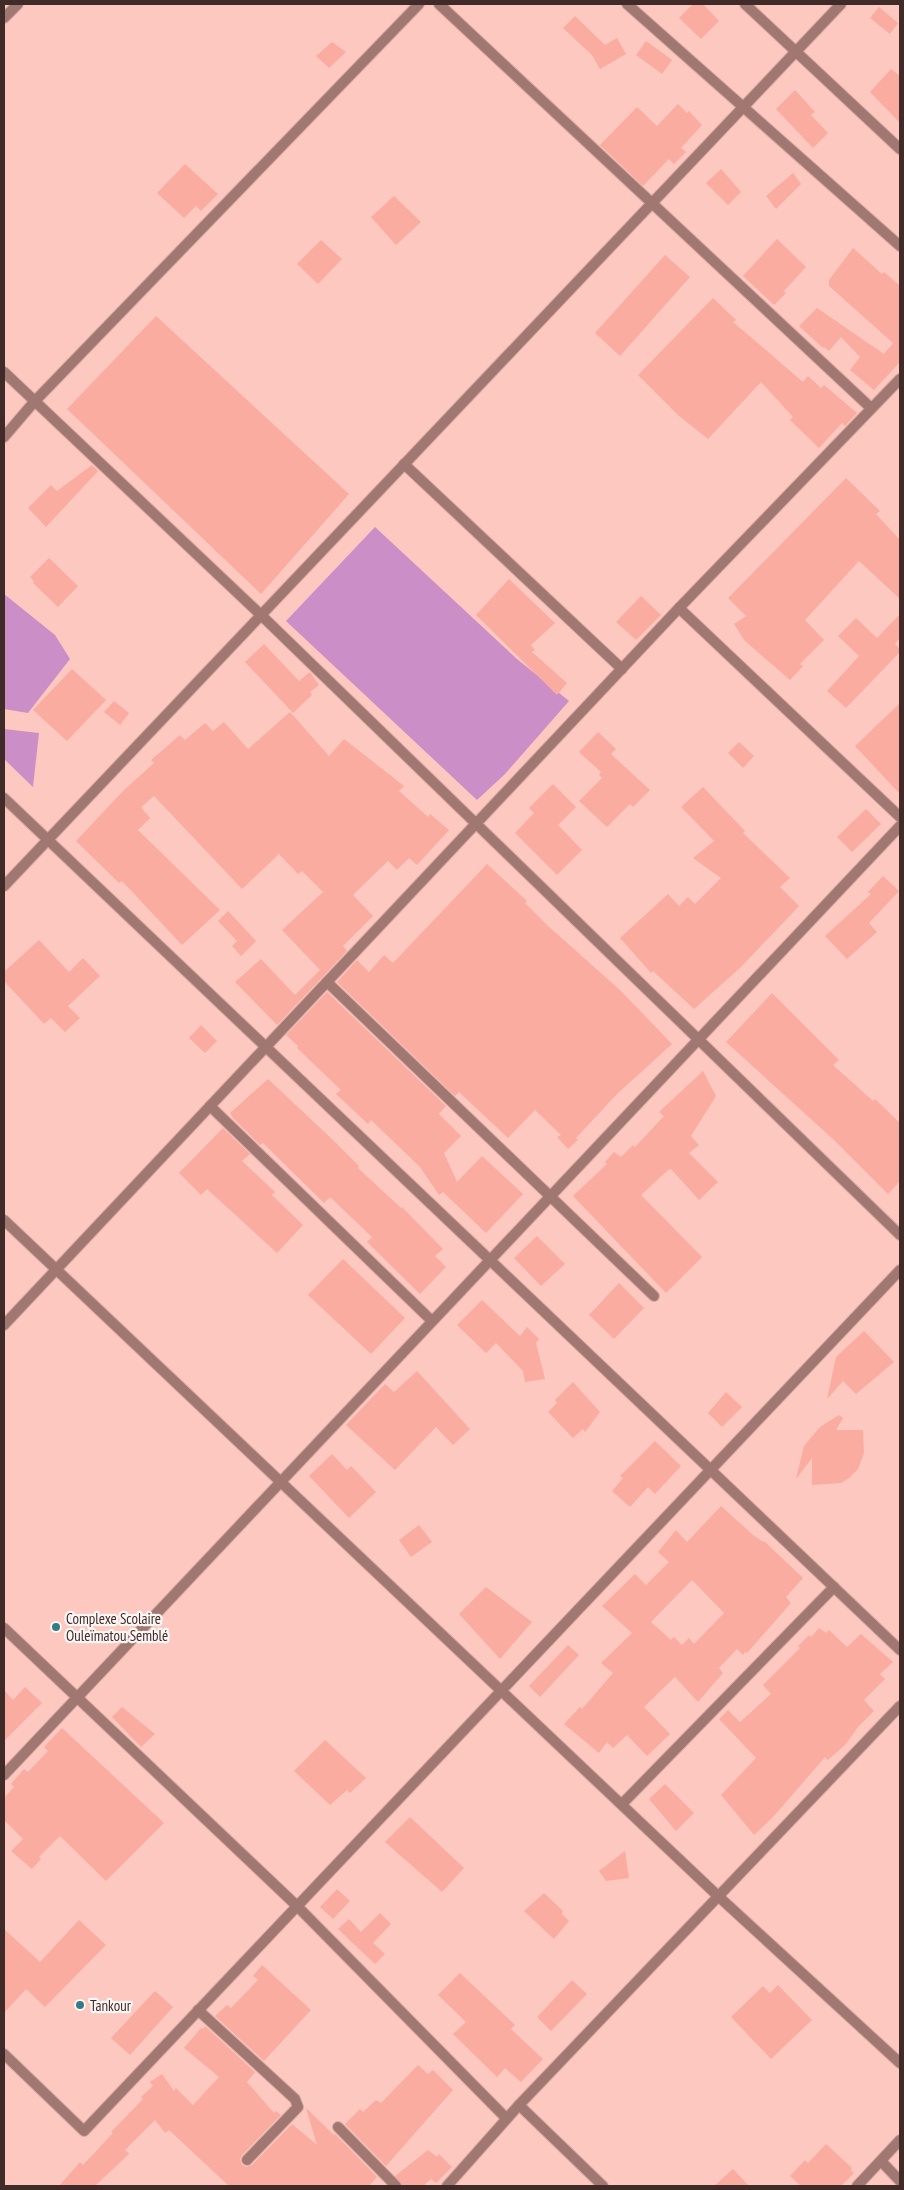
<svg xmlns="http://www.w3.org/2000/svg" width="904" height="2190" font-family="'PT Sans Narrow',sans-serif">
<style>
.green{fill:#cb8ec7}
.building{fill:#faaca0;fill-rule:evenodd}
.lines{fill:none;stroke-linecap:round;stroke-linejoin:round}
.minor-casing{stroke:#d7a9a2;stroke-width:12}
.minor{stroke:#a17871;stroke-width:10}
.poi-dot{fill:#357c87;stroke:#fcf6f5;stroke-width:2}
.labels{text-anchor:middle;dominant-baseline:central;stroke-width:4.5;stroke-linejoin:round;paint-order:stroke}
.poi-label{font-size:15px;fill:#402b28;stroke:#fcf6f5;text-anchor:start}
</style>
<rect width="100%" height="100%" fill="#fdc8c0"/>
<g class="green">
<polygon points="375,527 517,659 569,701 505,774 477,800 286,621"/>
<polygon points="4,594 55,635 70,659 28,713 4,709"/>
<polygon points="4,729 39,733 33,787 4,759"/>
</g>
<g class="building">
<polygon points="693,4 703,4 719,21 701,39 679,18"/>
<polygon points="879,7 898,23 890,34 870,18"/>
<polygon points="575,16 605,45 617,38 626,54 600,69 592,55 563,28"/>
<polygon points="646,41 672,60 662,74 636,55"/>
<polygon points="332,42 346,52 329,68 316,56"/>
<polygon points="891,69 900,76 900,123 870,92"/>
<polygon points="795,90 815,112 811,115 828,133 813,148 776,109"/>
<polygon points="678,104 687,113 689,111 702,125 681,148 686,152 674,164 669,159 643,186 600,145 637,107 657,126"/>
<polygon points="185,164 218,194 201,211 196,206 184,218 157,193"/>
<polygon points="721,169 741,192 728,205 706,183"/>
<polygon points="793,173 801,184 776,209 766,196"/>
<polygon points="394,196 421,222 396,245 371,217"/>
<polygon points="777,239 806,267 784,291 786,293 774,305 743,276"/>
<polygon points="321,240 342,259 318,284 297,264"/>
<polygon points="853,248 882,274 884,272 900,286 900,362 874,390 850,370 860,357 841,337 829,351 824,347 823,348 799,326 817,308 884,354 893,343 829,286 829,280"/>
<polygon points="665,255 690,277 620,356 595,333"/>
<polygon points="713,298 736,320 733,322 803,382 808,376 821,388 824,385 857,413 845,426 842,423 819,448 790,420 793,417 761,382 708,439 679,416 638,375"/>
<polygon points="156,316 349,494 261,594 67,409"/>
<polygon points="92,465 98,471 46,527 28,508 51,485 57,491"/>
<polygon points="846,478 880,511 876,514 900,540 900,599 859,561 805,620 824,640 800,664 803,666 790,680 744,640 734,624 746,616 728,598"/>
<polygon points="49,558 78,586 58,607 33,583 34,581 30,577"/>
<polygon points="509,579 555,623 531,645 535,650 532,652 567,683 557,695 476,615"/>
<polygon points="641,596 661,615 636,640 616,622"/>
<polygon points="900,614 900,638 895,644 900,649 900,652 846,708 827,691 859,656 838,636 856,618 877,638"/>
<polygon points="264,644 299,681 310,672 319,685 310,692 312,695 293,713 245,662"/>
<polygon points="72,669 106,700 67,741 33,710"/>
<polygon points="114,701 129,713 120,725 104,712"/>
<polygon points="900,703 900,794 855,746"/>
<polygon points="290,712 329,756 344,739 404,786 399,791 428,817 430,814 449,830 417,865 409,858 397,870 388,861 353,895 373,916 343,946 347,951 277,1025 235,982 261,959 295,995 320,970 282,930 323,892 302,871 298,874 279,854 242,889 154,796 141,807 150,818 138,830 220,910 182,945 122,881 119,883 76,841 123,791 154,763 151,760 180,735 185,740 205,723 213,731 224,722 248,749"/>
<polygon points="598,732 616,749 611,754 650,790 633,807 630,804 607,827 579,801 602,778 599,775 601,772 579,752"/>
<polygon points="739,742 754,756 743,768 728,753"/>
<polygon points="553,784 576,807 558,825 582,850 557,875 515,833 534,813 529,808"/>
<polygon points="703,787 745,831 743,833 790,878 780,887 799,906 741,967 694,1009 653,971 651,973 620,938 668,894 679,906 688,897 695,904 721,878 693,858 714,841 681,807"/>
<polygon points="866,809 881,824 852,852 837,837"/>
<polygon points="487,864 527,901 525,903 548,926 620,990 672,1044 617,1094 576,1138 578,1140 568,1149 557,1137 561,1135 535,1110 508,1138 459,1092 455,1096 337,982 357,960 369,972 384,955 393,963"/>
<polygon points="883,876 899,891 869,923 877,932 847,959 825,936 871,894 868,892"/>
<polygon points="228,911 256,941 241,956 232,946 237,941 218,921"/>
<polygon points="39,940 69,972 83,958 100,976 68,1006 80,1018 65,1032 51,1018 44,1024 4,981 4,972"/>
<polygon points="327,992 446,1106 439,1114 461,1136 444,1153 457,1182 482,1156 523,1194 486,1233 443,1192 439,1195 420,1167 371,1120 368,1124 336,1094 341,1090 297,1048 298,1046 286,1035"/>
<polygon points="772,993 839,1060 833,1065 873,1101 875,1099 900,1123 900,1181 888,1194 834,1140 726,1042"/>
<polygon points="201,1025 217,1041 205,1053 189,1038"/>
<polygon points="703,1071 716,1096 691,1136 699,1145 689,1153 718,1182 699,1200 671,1169 668,1170 641,1195 702,1257 666,1293 573,1196 607,1164 605,1162 614,1152 621,1157 633,1145 635,1147 664,1116 659,1112"/>
<polygon points="268,1079 333,1140 359,1166 358,1168 401,1208 402,1207 443,1249 435,1256 446,1267 420,1294 367,1242 372,1237 330,1197 324,1203 263,1143 260,1145 233,1118 230,1113"/>
<polygon points="223,1128 250,1154 242,1161 275,1192 272,1195 303,1225 277,1253 207,1189 201,1195 179,1173"/>
<polygon points="537,1236 565,1264 541,1286 514,1258"/>
<polygon points="343,1259 405,1318 371,1354 308,1295"/>
<polygon points="619,1283 644,1308 614,1339 589,1315"/>
<polygon points="482,1300 520,1336 527,1327 539,1339 536,1343 545,1379 525,1382 523,1371 496,1343 486,1353 457,1325"/>
<polygon points="864,1331 894,1362 856,1394 843,1381 827,1399 836,1357"/>
<polygon points="417,1371 470,1429 453,1445 436,1427 395,1470 346,1425 385,1384 394,1392"/>
<polygon points="573,1382 600,1412 585,1432 583,1429 573,1438 548,1412 557,1403 555,1400"/>
<polygon points="726,1392 742,1407 722,1427 708,1413"/>
<polygon points="839,1415 843,1418 836,1430 863,1430 864,1453 858,1469 849,1478 841,1483 812,1485 812,1458 796,1479 804,1446 820,1427"/>
<polygon points="655,1441 681,1466 655,1494 648,1487 630,1507 612,1491 623,1478 620,1476"/>
<polygon points="332,1454 347,1470 351,1466 376,1492 349,1518 309,1476"/>
<path d="M721 1506 753 1535 763 1542 764 1541 803 1578 786 1597 791 1603 747 1653 745 1652 743 1655 737 1649 719 1668 723 1673 698 1702 675 1677 644 1707 670 1734 647 1756 627 1735 613 1748 607 1742 599 1753 564 1724 580 1707 582 1709 613 1673 601 1663 632 1633 602 1606 635 1574 646 1585 669 1562 658 1552 676 1530 687 1542ZM692 1580 724 1613 694 1644 689 1638 682 1645 674 1637 671 1640 651 1622Z"/>
<polygon points="419,1525 432,1542 411,1557 399,1540"/>
<polygon points="486,1587 532,1622 500,1659 459,1614"/>
<polygon points="819,1628 826,1633 829,1630 847,1647 861,1634 893,1662 880,1674 885,1679 864,1700 874,1711 858,1727 845,1745 828,1760 825,1757 774,1816 754,1835 721,1795 756,1758 719,1719 728,1710 740,1722 771,1694 763,1685 800,1648 798,1646 809,1635 811,1637"/>
<polygon points="568,1645 579,1655 540,1697 529,1686"/>
<polygon points="25,1687 42,1703 4,1741 4,1690 13,1700"/>
<polygon points="122,1707 155,1734 141,1747 112,1717"/>
<polygon points="62,1728 164,1823 106,1881 60,1836 39,1857 41,1859 32,1869 11,1851 23,1839 4,1820 4,1798 14,1787 11,1784 24,1769 28,1772 48,1751 44,1747"/>
<polygon points="325,1740 366,1778 350,1793 347,1790 330,1805 294,1771"/>
<polygon points="665,1784 694,1813 676,1831 649,1799"/>
<polygon points="410,1817 464,1868 442,1892 385,1842"/>
<polygon points="625,1851 629,1878 606,1881 599,1871"/>
<polygon points="337,1889 350,1901 333,1919 320,1907"/>
<polygon points="544,1893 563,1911 562,1914 569,1921 554,1939 524,1911"/>
<polygon points="380,1913 391,1924 373,1943 385,1954 375,1964 338,1929 349,1919 361,1932"/>
<polygon points="79,1920 106,1945 45,2007 26,1989 4,2013 4,1929 40,1962"/>
<polygon points="262,1965 311,2010 264,2061 215,2016 227,2005 231,2008 258,1980 253,1976"/>
<polygon points="460,1973 515,2025 511,2029 543,2059 521,2082 505,2068 497,2077 453,2034 466,2022 438,1995"/>
<polygon points="572,1980 587,1994 551,2031 537,2017"/>
<polygon points="778,1985 812,2020 771,2059 731,2017 763,1986 770,1993"/>
<polygon points="155,1991 173,2007 130,2055 111,2038"/>
<polygon points="205,2026 255,2072 247,2082 274,2113 276,2111 281,2115 242,2155 240,2159 242,2165 246,2167 252,2165 292,2124 317,2145 306,2108 334,2135 335,2134 377,2177 369,2186 229,2186 169,2130 165,2133 155,2120 125,2150 129,2154 95,2186 59,2186 80,2162 83,2165 113,2133 111,2132 143,2099 141,2097 153,2086 150,2082 162,2074 174,2091 176,2088 193,2105 219,2077 184,2048 201,2028 203,2029"/>
<polygon points="418,2065 428,2074 433,2070 453,2090 386,2166 345,2124 360,2109 363,2112 376,2100 381,2103"/>
<polygon points="826,2144 852,2168 851,2170 854,2173 841,2186 801,2186 790,2176 805,2160 808,2163"/>
<polygon points="428,2150 437,2157 439,2154 452,2167 436,2183 431,2179 423,2186 403,2186 395,2176"/>
<polygon points="733,2169 749,2186 714,2186"/>
</g>
<g class="lines">
<g class="minor-casing">
<g id="minor">
<polyline points="439,4 871,408"/>
<polyline points="627,4 900,246"/>
<polyline points="745,4 900,149"/>
<polyline points="4,18 18,4"/>
<polyline points="4,372 261,615 900,1235"/>
<polyline points="4,437 34,402 419,4"/>
<polyline points="404,464 622,669"/>
<polyline points="679,608 900,817"/>
<polyline points="4,798 900,1650"/>
<polyline points="4,886 841,4"/>
<polyline points="327,982 654,1296"/>
<polyline points="210,1106 432,1321"/>
<polyline points="4,1220 718,1896 900,2063"/>
<polyline points="4,1325 679,608 900,379"/>
<polyline points="4,1628 297,1906 506,2118"/>
<polyline points="4,1775 900,826"/>
<polyline points="622,1804 834,1587"/>
<polyline points="198,2010 295,2099 298,2107 247,2160"/>
<polyline points="4,2054 84,2131 900,1270"/>
<polyline points="519,2105 603,2186"/>
<polyline points="338,2127 396,2186"/>
<polyline points="881,2161 900,2181"/>
<polyline points="447,2186 519,2105 900,1706"/>
<polyline points="857,2186 900,2140"/>
</g>
</g>
<use href="#minor" class="minor"/>
</g>
<g class="poi-dot">
<circle cx="56" cy="1627" r="5"/>
<circle cx="80" cy="2005" r="5"/>
</g>
<g class="labels">
<g class="poi-label">
<text x="66" y="1618">Complexe Scolaire<tspan x="66" dy="17">Ouleïmatou Semblé</tspan></text>
<text x="90" y="2005">Tankour</text>
</g>
</g>
<rect width="904" height="2190" fill="none" stroke="#402b28" stroke-width="10"/>
</svg>
